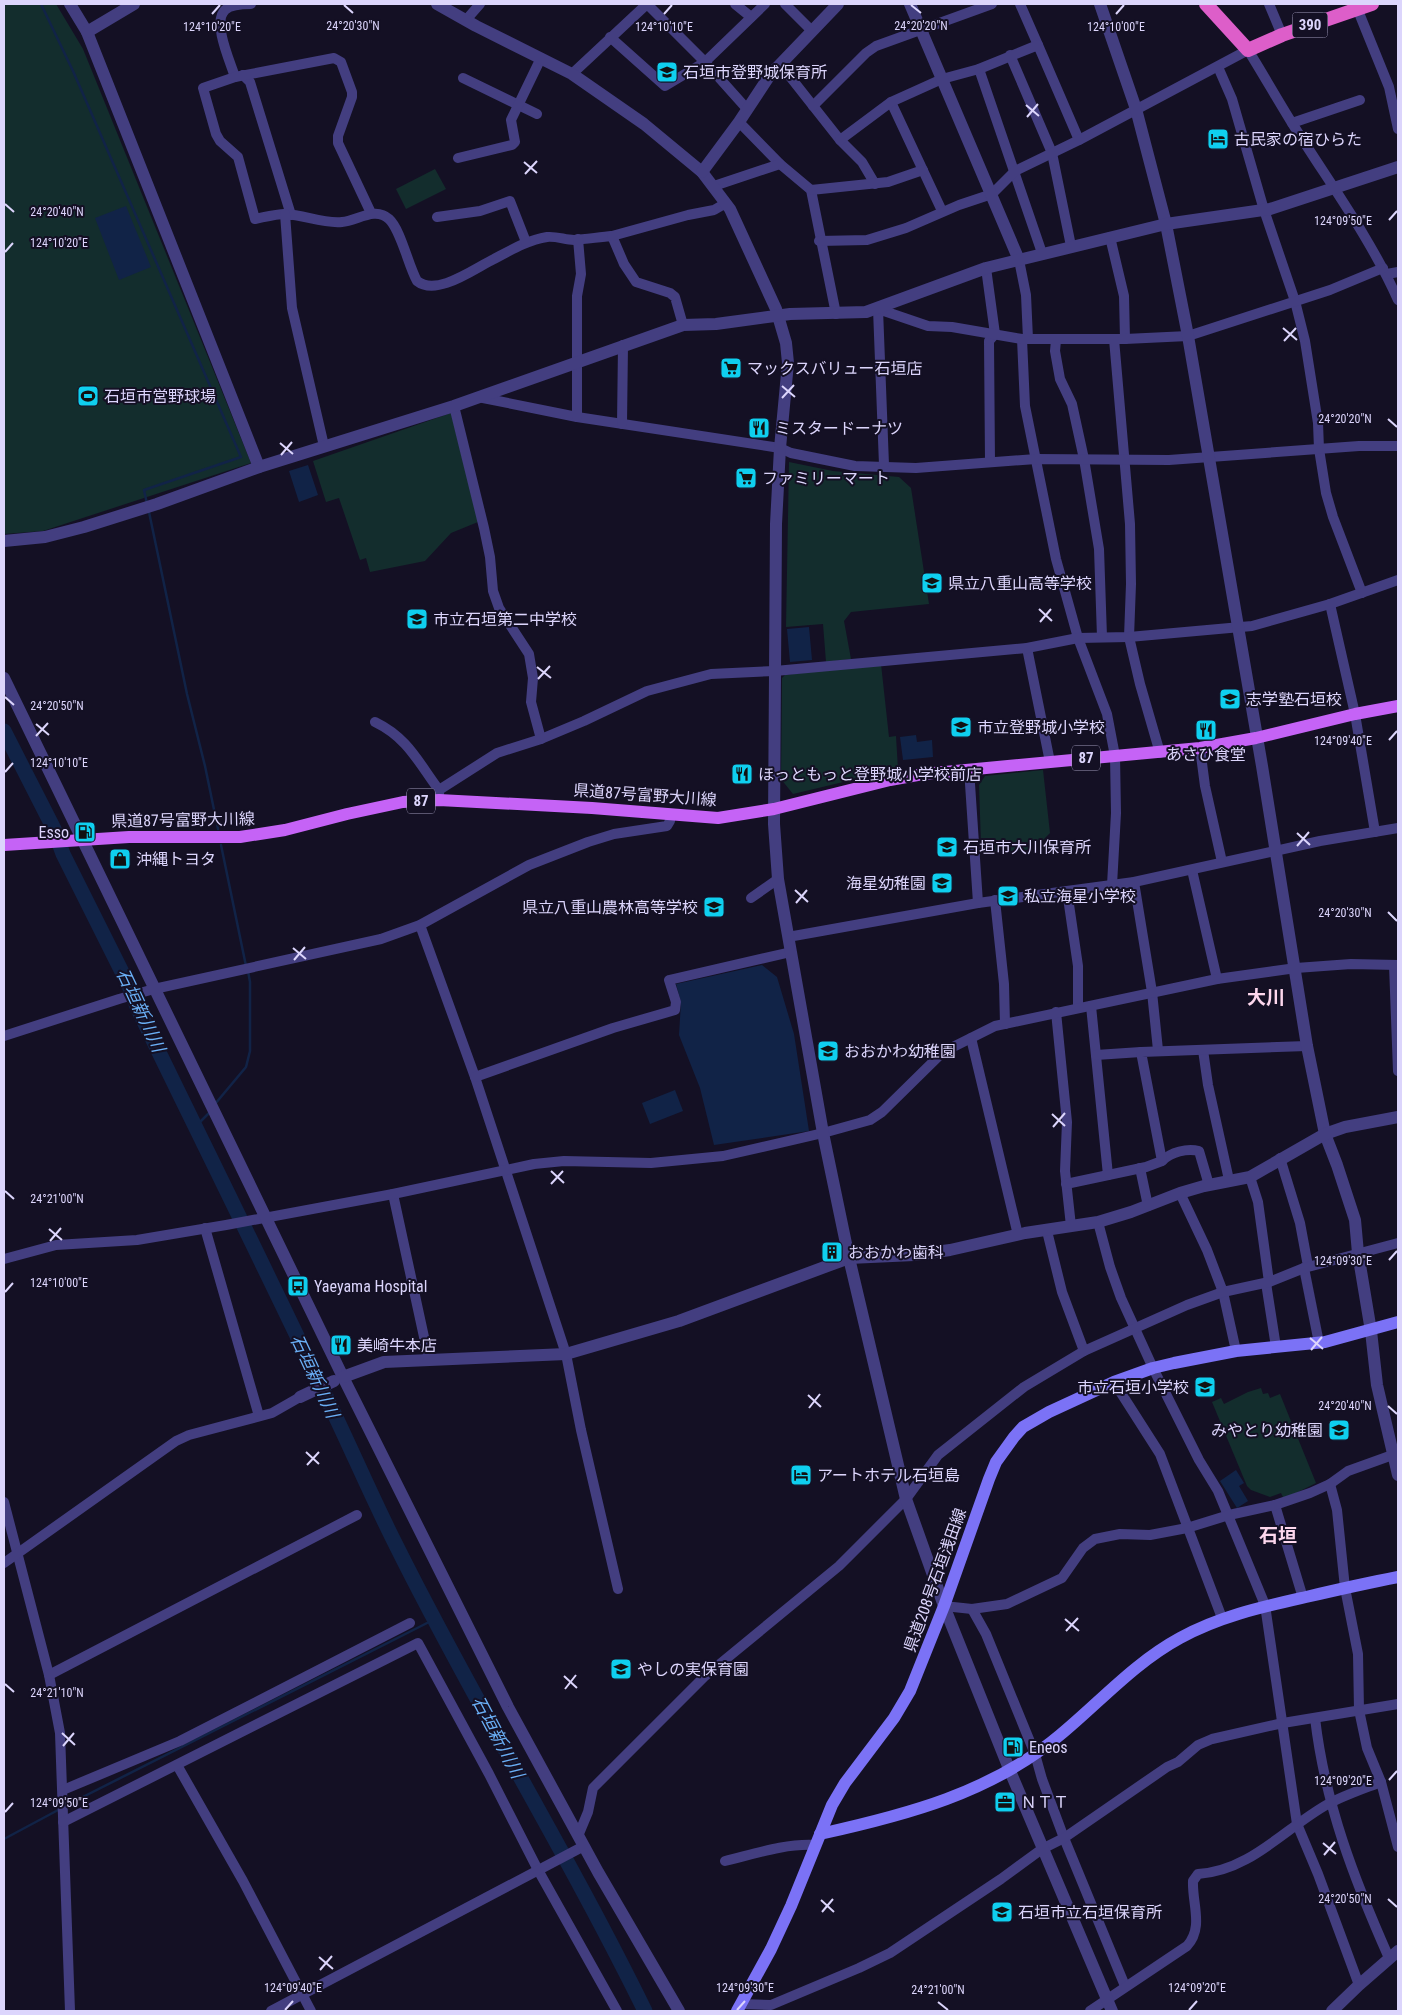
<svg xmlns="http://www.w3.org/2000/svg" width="1402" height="2015" font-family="'Roboto Condensed','Noto Sans JP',sans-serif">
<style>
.green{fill:#132d2d}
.water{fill:#112347}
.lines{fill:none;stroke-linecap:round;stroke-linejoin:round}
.stream{stroke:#112347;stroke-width:2.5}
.river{stroke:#112347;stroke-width:15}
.minor{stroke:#433e80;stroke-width:10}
.tertiary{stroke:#433e80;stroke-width:12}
.secondary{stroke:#7b72f6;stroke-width:12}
.primary{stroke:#c563f6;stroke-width:12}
.trunk{stroke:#dd5ec9;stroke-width:14}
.ticks{fill:none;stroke:#dcd5fc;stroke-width:2}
.labels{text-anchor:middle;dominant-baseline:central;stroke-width:4;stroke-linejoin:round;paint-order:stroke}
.shield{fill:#141024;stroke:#a09abb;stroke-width:1}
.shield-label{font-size:15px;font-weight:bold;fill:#dcd5fc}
.poi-label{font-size:16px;fill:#dcd5fc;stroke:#141024;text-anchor:start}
.street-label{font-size:16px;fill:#dcd5fc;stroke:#141024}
.water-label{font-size:18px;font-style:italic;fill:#6aaff6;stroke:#141024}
.quarter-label{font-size:19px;font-weight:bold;fill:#fdd7ed;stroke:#141024}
.ticks-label{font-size:12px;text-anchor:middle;fill:#dcd5fc;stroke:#141024;stroke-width:4;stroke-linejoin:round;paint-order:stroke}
</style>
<rect width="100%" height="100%" fill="#141024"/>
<g class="green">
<polygon points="4,4 56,4 83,49 251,463 43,531 4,534"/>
<polygon points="435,169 446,189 406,209 396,189"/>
<polygon points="451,413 478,522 451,533 425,561 370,572 366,558 360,560 339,498 326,502 313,461"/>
<polygon points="789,462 833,471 899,477 911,488 929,604 851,612 844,621 851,659 826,662 823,624 786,627"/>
<polygon points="881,664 889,737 896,736 898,769 793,794 781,779 782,678 785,675"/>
<polygon points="1043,770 1050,833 1034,849 998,853 981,844 979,785 985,776"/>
<polygon points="1261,1388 1263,1394 1268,1393 1270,1398 1280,1394 1316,1483 1284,1499 1281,1493 1270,1497 1251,1490 1247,1486 1212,1402 1221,1398 1224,1404 1248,1392"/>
</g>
<g class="water">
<polygon points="126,206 151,267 119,280 95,218"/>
<polygon points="308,465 318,495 299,502 289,471"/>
<polygon points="809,627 812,660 790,662 787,629"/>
<polygon points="916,735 917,742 932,740 933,757 903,760 900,737"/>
<polygon points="762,965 777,977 794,1034 809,1131 714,1145 700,1088 679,1035 681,1002 676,984"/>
<polygon points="675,1090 683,1111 650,1124 642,1103"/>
<polygon points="1236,1470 1244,1483 1239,1486 1248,1501 1237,1508 1220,1481"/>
</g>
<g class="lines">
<g class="stream">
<polyline points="41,4 73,71 241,457 144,490 147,504"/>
<polyline points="149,512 187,694 205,766 218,829"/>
<polyline points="221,845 246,966"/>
<polyline points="215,1104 246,1067 250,1051 250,982 248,971"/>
<polyline points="195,1127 209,1113"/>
<polyline points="65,1806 435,1619"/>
<polyline points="4,1839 60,1809"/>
</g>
<path class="river" d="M4 731 54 829 63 854 131 990 137 1007C202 1141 268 1274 332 1409 354 1455 374 1502 397 1547 475 1704 568 1854 645 2011"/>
<g class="minor">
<polyline points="647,4 705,62 747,109"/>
<polyline points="735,4 751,17"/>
<polyline points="785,4 812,31"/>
<polyline points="1020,4 1038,45"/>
<polyline points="1269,4 1282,35"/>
<polyline points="1357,8 1389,87 1398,129"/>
<polyline points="466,20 480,4"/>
<polyline points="610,37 665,86 705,62 765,4"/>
<polyline points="1010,55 1052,153 1071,246"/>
<polyline points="780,64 840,140 862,162 875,184"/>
<polyline points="1218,67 1232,99 1264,210 1295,301 1305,341 1318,423 1319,449 1326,493 1333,517 1362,593"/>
<polyline points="979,69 1042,253"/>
<polyline points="572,74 647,4"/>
<polyline points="243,75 250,82 291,215"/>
<path d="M235 77C230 61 212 22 225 10 231 4 243 4 251 4"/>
<polyline points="463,78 537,114"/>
<polyline points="891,102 942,211"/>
<polyline points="813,106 866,53 876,46 992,4"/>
<polyline points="739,122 780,164 811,190 836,314"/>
<polyline points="1292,123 1360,100"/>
<polyline points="840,140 891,102 942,79 979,69 1038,45 1079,140"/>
<polyline points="458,158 512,145 515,142 511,120 541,58"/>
<polyline points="714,186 780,164"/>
<polyline points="811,190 888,182 923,170"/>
<path d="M371 213 338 143V136L352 97V92L341 62 334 58 235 77 203 88 216 134 220 141 238 157 255 219C265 217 276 214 285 214 305 215 323 224 342 222 357 221 375 206 389 219 401 230 408 265 417 281 437 297 475 268 494 259 511 250 528 240 547 237 557 236 565 240 574 240 587 239 600 237 612 236L624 264 636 282 670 293 675 297 683 325"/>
<polyline points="285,214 292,308 324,446"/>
<polyline points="437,217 480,211 510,201 526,242"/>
<polyline points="612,236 688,215 714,210 726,203"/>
<polyline points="1110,237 1124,296 1125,339"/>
<path d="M819 241 867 240 906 228 959 205 992 194 1015 171 1079 140 1248 50C1263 74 1277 99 1292 123 1328 181 1370 237 1398 300"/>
<polyline points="1019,260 1026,295 1028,339"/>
<polyline points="986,268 995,334 989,341 990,462"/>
<polyline points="1387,274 1398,272"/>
<polyline points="1022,339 1025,406 1056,559 1078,638 1107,714 1115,756 1116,813 1112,885"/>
<polyline points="1114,339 1130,524 1131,584 1129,637 1140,684 1160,753"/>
<polyline points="1056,340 1055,351 1060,379 1072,404 1084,459 1099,549 1102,637"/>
<polyline points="478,397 577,417 780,448 791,453 855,466 916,468 1036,459 1169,460 1359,446 1398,446"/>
<polyline points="454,406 484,528 490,557 493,591 499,608 529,654 533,678 531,702 541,739"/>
<polyline points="577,417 577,296 581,274 578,239"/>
<polyline points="622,424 623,345"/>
<polyline points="884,465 878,309 928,326 952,327 1022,339 1125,339 1188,336 1330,290 1383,268"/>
<polyline points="1330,604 1355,714 1375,832"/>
<polyline points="1027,648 1050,762"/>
<path d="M375 722C408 738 418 762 439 790V796"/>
<polyline points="1200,748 1205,786 1222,862"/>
<polyline points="969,769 978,903"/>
<polyline points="439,790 497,753 541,739 584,721 647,691 711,674 775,671 1027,648 1078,638 1129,637 1252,626 1330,604 1398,580"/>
<polyline points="1192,870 1217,979"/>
<polyline points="1134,882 1152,992 1158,1050"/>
<polyline points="1067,891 1078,966 1078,1008"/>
<polyline points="751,898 778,879"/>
<polyline points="995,900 1004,984 1005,1024"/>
<polyline points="420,925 475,1077 566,1354 581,1430 618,1589"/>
<polyline points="788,937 978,903 1134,882 1320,841 1398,828"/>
<polyline points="1394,965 1398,1071"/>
<polyline points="1091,1006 1108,1175"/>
<polyline points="1056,1012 1067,1122 1065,1171 1071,1226"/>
<polyline points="4,1036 119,999 154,989 381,939 420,925 529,865 588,842 614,834 667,826 670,821 670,814"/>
<polyline points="971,1038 1018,1235"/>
<polyline points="1203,1050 1208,1085 1229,1180"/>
<polyline points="1096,1055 1141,1052"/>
<polyline points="475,1077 613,1028 675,1010 676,1002 669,980 791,952"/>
<polyline points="1280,1158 1300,1223 1308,1266"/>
<path d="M1162 1161C1171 1152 1187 1148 1199 1151L1209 1185"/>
<polyline points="1140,1168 1148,1206"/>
<polyline points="1250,1177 1258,1202 1269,1282"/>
<polyline points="1066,1184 1146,1167 1162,1161 1141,1052 1307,1046"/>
<polyline points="1180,1193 1207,1250 1223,1292 1236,1351"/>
<polyline points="393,1194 429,1360"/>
<polyline points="1098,1222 1110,1267 1121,1298 1153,1368 1199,1460 1218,1491 1265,1605 1297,1824 1318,1874 1359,1985"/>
<polyline points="205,1228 259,1416"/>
<polyline points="1047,1231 1062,1292 1084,1351"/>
<polyline points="4,1259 56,1245 137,1240 226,1225 393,1194 534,1164 564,1161 651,1163 723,1156 823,1133 870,1120 882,1112 943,1052 995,1026 1217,979 1296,968 1351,964 1398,965"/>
<polyline points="1304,1268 1319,1343"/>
<polyline points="1266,1283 1276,1347"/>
<polyline points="1114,1382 1160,1454 1222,1618"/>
<polyline points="1330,1484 1337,1510 1345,1588 1358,1654 1359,1710 1367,1748 1381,1782 1398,1847"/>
<polyline points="4,1502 49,1675 60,1733 70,2011"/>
<polyline points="1275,1505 1303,1598"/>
<polyline points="4,1563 176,1441 189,1435 272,1413 300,1397"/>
<polyline points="944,1606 972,1609 1007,1604 1062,1578 1083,1548 1095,1539 1120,1534 1150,1535 1187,1528 1229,1515 1275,1505 1310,1493 1330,1484 1348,1471 1398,1453"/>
<polyline points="972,1609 986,1634 1035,1754 1042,1779 1064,1838 1125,1986"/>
<polyline points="49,1675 357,1515"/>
<path d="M1315 1718C1325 1804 1354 1879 1389 1958"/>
<polyline points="177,1765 243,1881 311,2011"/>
<polyline points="63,1790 180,1741 410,1623"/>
<polyline points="63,1822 418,1643 489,1774 538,1870 617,2011"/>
<polyline points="578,1836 588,1812 593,1788 704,1677 839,1566 906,1499 938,1455 1024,1387 1084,1351 1187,1305 1223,1292 1269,1282 1304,1268 1398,1243"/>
<path d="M725 1861C754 1854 786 1843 816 1845"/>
<polyline points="741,2004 771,2005 859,1968 890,1953 1001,1879 1042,1849 1064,1838 1167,1767 1178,1762 1198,1745 1212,1739 1283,1723 1398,1704"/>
<polyline points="271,2011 584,1846"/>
<path d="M1090 2011 1187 1946C1204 1927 1192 1904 1193 1881L1198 1874C1250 1871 1285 1828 1328 1804 1345 1795 1363 1789 1381 1782"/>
</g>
<g class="tertiary">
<polyline points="70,4 87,32 259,467"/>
<polyline points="437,4 476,26 572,74 644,124 702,172 730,209 776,309 786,343 788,363 780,448 776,524 774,824 778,879 823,1133 849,1258 906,1499 944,1606 1010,1771 1112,2011"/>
<polyline points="910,4 1019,260"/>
<polyline points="1100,4 1136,109 1166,224 1188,336 1262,766 1307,1046 1325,1134 1337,1165 1355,1220 1358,1253 1371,1331 1377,1385 1398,1475"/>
<polyline points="87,32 134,4"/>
<polyline points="702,172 739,122 770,75 838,4"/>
<polyline points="4,541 45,537 84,527 157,504 259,467 454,406 683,325 716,324 790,314 866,312 986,268 1166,224 1270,209 1398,167"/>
<polyline points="4,678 343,1377 508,1707 598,1872 679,2011"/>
<polyline points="343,1377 384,1362 566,1354 679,1321 849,1258 914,1255 950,1250 1025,1233 1098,1222 1131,1212 1180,1193 1204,1186 1250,1177 1325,1134 1345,1127 1398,1117"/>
<polyline points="300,1397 334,1381"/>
<polyline points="1332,2011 1359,1985 1398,1951"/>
</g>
<g class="secondary">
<path d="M820 1834C906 1815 991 1793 1060 1735 1100 1702 1134 1663 1180 1638 1220 1616 1262 1607 1306 1597 1336 1590 1367 1583 1398 1577"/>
<polyline points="737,2011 771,1949 791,1906 832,1805 845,1783 894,1718 910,1691 944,1606 989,1479 996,1462 1014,1437 1023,1427 1049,1412 1114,1382 1153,1368 1174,1363 1236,1351 1325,1342 1398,1322"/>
</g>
<polyline class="primary" points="4,845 129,837 240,837 285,830 347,814 403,802 439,800 592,808 718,818 774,809 890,780 923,774 1200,748 1256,738 1355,714 1398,706"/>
<polyline class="trunk" points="1206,4 1248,50 1282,35 1372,4"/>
</g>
<path class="ticks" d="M344 5 353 13M911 5 921 13M212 14 220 5M664 14 672 5M1116 14 1124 5M1026 105 1039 116M1027 117 1038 104M524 162 537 173M525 174 537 161M5 204 14 212M1389 220 1397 211M5 252 13 243M1283 328 1297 340M1284 341 1296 328M782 386 795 397M782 398 794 385M1388 419 1397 427M280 443 293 454M281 455 292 442M1039 609 1052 621M1040 622 1051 609M537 667 551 678M538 679 550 666M5 697 14 705M36 724 49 735M36 736 48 723M1389 740 1397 731M5 772 13 763M1297 833 1310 845M1297 846 1309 832M795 890 808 902M796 903 807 890M1388 912 1397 921M293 948 306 959M294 960 305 947M1052 1114 1065 1126M1053 1127 1065 1113M551 1171 564 1183M551 1184 563 1171M5 1191 14 1199M49 1229 62 1240M50 1241 61 1228M1389 1260 1397 1251M5 1292 13 1283M1310 1338 1323 1349M1311 1350 1322 1337M808 1395 821 1407M1388 1406 1397 1414M809 1408 820 1394M306 1452 319 1464M307 1465 319 1452M1065 1619 1079 1631M1066 1631 1078 1618M564 1676 577 1688M5 1684 14 1692M565 1689 576 1675M62 1733 75 1745M63 1746 74 1733M1389 1780 1397 1771M5 1812 13 1803M1323 1843 1336 1854M1324 1855 1335 1842M1388 1899 1397 1907M821 1900 834 1912M822 1912 833 1899M319 1957 333 1969M320 1970 332 1956M938 2002 948 2010M285 2010 293 2001M737 2010 745 2001M1189 2010 1197 2001"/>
<defs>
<g id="school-square" transform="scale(1.125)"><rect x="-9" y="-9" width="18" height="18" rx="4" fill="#0fcfef" stroke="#141024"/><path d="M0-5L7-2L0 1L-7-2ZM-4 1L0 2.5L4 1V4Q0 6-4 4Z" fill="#111"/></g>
<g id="hotel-square" transform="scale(1.125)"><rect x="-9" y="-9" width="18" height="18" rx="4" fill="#0fcfef" stroke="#141024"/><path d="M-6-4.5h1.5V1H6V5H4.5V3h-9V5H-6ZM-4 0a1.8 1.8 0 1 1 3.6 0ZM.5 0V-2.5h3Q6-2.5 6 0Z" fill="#111"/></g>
<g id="supermarket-square" transform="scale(1.125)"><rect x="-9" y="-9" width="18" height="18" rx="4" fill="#0fcfef" stroke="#141024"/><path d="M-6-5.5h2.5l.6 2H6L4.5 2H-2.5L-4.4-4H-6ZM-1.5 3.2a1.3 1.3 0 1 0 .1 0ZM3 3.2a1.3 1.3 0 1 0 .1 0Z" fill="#111"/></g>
<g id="stadium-square" transform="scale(1.125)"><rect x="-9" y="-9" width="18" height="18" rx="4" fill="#0fcfef" stroke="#141024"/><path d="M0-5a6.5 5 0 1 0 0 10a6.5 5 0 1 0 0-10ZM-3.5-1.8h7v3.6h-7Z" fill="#111"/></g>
<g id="restaurant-square" transform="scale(1.125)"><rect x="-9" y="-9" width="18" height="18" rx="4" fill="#0fcfef" stroke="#141024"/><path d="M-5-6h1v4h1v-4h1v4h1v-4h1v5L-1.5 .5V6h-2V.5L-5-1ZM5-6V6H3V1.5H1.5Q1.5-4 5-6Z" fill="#111"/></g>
<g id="fuel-square" transform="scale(1.125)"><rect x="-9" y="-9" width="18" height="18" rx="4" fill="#0fcfef" stroke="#141024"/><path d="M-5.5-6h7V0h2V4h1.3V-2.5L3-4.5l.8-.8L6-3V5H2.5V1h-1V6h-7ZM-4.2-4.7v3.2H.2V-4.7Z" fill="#111"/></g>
<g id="shop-square" transform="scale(1.125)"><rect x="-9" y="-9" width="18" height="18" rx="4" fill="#0fcfef" stroke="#141024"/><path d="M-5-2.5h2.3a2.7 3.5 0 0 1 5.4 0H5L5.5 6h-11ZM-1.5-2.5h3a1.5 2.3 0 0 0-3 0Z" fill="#111"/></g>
<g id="building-square" transform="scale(1.125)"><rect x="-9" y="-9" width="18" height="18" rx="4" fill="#0fcfef" stroke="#141024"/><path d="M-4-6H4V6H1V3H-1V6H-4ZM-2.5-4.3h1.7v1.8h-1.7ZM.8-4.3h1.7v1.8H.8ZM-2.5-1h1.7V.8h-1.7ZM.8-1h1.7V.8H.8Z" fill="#111"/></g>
<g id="bus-square" transform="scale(1.125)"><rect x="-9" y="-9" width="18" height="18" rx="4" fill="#0fcfef" stroke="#141024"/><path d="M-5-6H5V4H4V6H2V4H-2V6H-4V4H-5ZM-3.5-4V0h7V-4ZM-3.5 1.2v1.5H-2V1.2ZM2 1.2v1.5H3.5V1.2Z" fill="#111"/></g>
<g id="office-square" transform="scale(1.125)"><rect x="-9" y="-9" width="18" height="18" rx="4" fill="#0fcfef" stroke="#141024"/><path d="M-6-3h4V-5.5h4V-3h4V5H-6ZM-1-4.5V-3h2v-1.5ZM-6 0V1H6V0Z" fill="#111"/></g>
</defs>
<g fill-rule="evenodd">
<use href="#school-square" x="667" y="72"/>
<use href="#hotel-square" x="1218" y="139"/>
<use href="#supermarket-square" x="731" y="368"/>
<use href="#stadium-square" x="88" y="396"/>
<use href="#restaurant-square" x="759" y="428"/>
<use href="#supermarket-square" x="746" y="478"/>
<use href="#school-square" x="932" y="583"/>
<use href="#school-square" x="417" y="619"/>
<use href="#school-square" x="1230" y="699"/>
<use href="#school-square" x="961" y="727"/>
<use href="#restaurant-square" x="1206" y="730"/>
<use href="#restaurant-square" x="742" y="774"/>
<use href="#fuel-square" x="85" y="832"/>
<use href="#school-square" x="947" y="847"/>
<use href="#shop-square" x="120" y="859"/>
<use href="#school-square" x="942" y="883"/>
<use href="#school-square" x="1008" y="896"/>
<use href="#school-square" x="714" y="907"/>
<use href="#school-square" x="828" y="1051"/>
<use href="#building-square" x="832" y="1252"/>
<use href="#bus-square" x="298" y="1286"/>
<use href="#restaurant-square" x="341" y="1345"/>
<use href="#school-square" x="1205" y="1387"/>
<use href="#school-square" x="1339" y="1430"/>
<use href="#hotel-square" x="801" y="1475"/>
<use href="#school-square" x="621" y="1669"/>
<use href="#fuel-square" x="1013" y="1747"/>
<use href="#office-square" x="1005" y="1802"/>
<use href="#school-square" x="1002" y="1912"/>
</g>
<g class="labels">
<g class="shield">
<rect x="1292.5" y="12.5" width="35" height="25" rx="4"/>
<rect x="1072" y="745.5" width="28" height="25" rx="4"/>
<rect x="407" y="788.5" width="28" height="25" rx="4"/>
</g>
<g class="shield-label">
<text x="1310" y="25">390</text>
<text x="1086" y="758">87</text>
<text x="421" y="801">87</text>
</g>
<g class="poi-label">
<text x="683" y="72">石垣市登野城保育所</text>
<text x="1234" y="139">古民家の宿ひらた</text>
<text x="747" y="368">マックスバリュー石垣店</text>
<text x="104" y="396">石垣市営野球場</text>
<text x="775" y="428">ミスタードーナツ</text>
<text x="762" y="478">ファミリーマート</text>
<text x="948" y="583">県立八重山高等学校</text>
<text x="433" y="619">市立石垣第二中学校</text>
<text x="1246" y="699">志学塾石垣校</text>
<text x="977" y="727">市立登野城小学校</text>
<text x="1206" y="754" text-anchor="middle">あさひ食堂</text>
<text x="758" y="774">ほっともっと登野城小学校前店</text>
<text x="69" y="832" text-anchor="end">Esso</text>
<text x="963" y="847">石垣市大川保育所</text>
<text x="136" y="859">沖縄トヨタ</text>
<text x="926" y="883" text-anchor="end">海星幼稚園</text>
<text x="1024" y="896">私立海星小学校</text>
<text x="698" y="907" text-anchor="end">県立八重山農林高等学校</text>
<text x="844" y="1051">おおかわ幼稚園</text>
<text x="848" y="1252">おおかわ歯科</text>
<text x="314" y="1286">Yaeyama Hospital</text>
<text x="357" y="1345">美崎牛本店</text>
<text x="1189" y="1387" text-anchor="end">市立石垣小学校</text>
<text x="1323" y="1430" text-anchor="end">みやとり幼稚園</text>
<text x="817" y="1475">アートホテル石垣島</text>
<text x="637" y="1669">やしの実保育園</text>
<text x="1029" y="1747">Eneos</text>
<text x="1021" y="1802">ＮＴＴ</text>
<text x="1018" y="1912">石垣市立石垣保育所</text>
</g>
<g class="street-label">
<text transform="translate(645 795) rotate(4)">県道87号富野大川線</text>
<text transform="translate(183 820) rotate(-1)">県道87号富野大川線</text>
<text transform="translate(935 1580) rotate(-70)">県道208号石垣浅田線</text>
</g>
<g class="water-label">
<text transform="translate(141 1010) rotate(65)">石垣新川川</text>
<text transform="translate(315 1376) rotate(65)">石垣新川川</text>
<text transform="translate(498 1737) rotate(62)">石垣新川川</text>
</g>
<g class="quarter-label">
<text x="1266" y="997">大川</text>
<text x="1278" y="1535">石垣</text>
</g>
</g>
<g class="ticks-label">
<text x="353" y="30">24°20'30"N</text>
<text x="921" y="30">24°20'20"N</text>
<text x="212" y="31">124°10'20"E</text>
<text x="664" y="31">124°10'10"E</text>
<text x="1116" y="31">124°10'00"E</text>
<text x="57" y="216">24°20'40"N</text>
<text x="1343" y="225">124°09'50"E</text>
<text x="59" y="247">124°10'20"E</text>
<text x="1345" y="423">24°20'20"N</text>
<text x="57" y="710">24°20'50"N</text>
<text x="1343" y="745">124°09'40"E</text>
<text x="59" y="767">124°10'10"E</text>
<text x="1345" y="917">24°20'30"N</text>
<text x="57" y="1203">24°21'00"N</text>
<text x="1343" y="1265">124°09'30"E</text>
<text x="59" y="1287">124°10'00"E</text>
<text x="1345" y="1410">24°20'40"N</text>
<text x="57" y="1697">24°21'10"N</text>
<text x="1343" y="1785">124°09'20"E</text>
<text x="59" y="1807">124°09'50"E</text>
<text x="1345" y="1903">24°20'50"N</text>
<text x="293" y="1992">124°09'40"E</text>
<text x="745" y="1992">124°09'30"E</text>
<text x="1197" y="1992">124°09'20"E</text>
<text x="938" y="1994">24°21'00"N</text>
</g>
<rect width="1402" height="2015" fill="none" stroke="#dcd5fc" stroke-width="10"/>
</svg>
